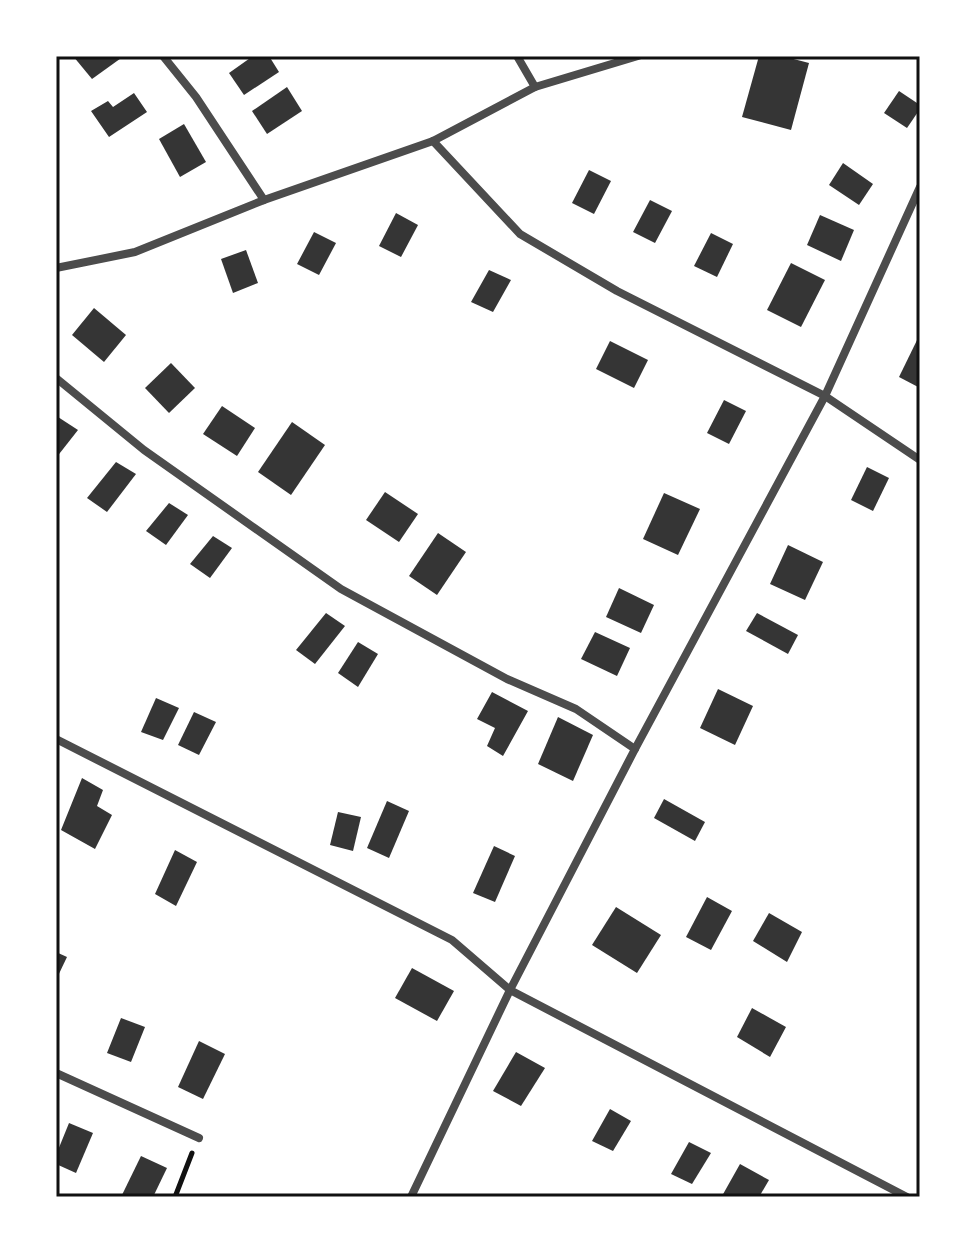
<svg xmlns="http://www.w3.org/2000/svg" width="976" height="1253" font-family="'Work Sans',sans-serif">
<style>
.building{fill:#353535}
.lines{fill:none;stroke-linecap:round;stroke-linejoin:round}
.path{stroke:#111;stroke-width:5}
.minor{stroke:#4c4c4c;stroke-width:8}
.neatline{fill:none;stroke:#111;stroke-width:3}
</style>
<rect width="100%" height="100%" fill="#fff"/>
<g class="building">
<polygon points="73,56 124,56 92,79"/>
<polygon points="253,56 269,56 279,72 244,95 229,73"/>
<polygon points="759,56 782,56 809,63 791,130 742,117"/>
<polygon points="287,87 302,111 267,134 252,111"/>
<polygon points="899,91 920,105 920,109 907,128 884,113"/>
<polygon points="134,93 147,112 109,137 91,111 108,101 113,107"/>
<polygon points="184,124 206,162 180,177 159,139"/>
<polygon points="843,163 873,184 859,205 829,185"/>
<polygon points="589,170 611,181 594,214 572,203"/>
<polygon points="650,200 672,211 655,243 633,232"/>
<polygon points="396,213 418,225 401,257 379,246"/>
<polygon points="820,215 854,230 841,261 807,245"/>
<polygon points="314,232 336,243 319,275 297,264"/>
<polygon points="711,233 733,244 717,277 694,266"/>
<polygon points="246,250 258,283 233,293 221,259"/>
<polygon points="791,263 825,280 801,327 767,310"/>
<polygon points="489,270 511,280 493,312 471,302"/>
<polygon points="94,308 126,335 104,362 72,335"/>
<polygon points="920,334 920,388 899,377"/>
<polygon points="610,341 648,360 634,388 596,369"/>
<polygon points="171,363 195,388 169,413 145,388"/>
<polygon points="724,400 746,411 729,444 707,433"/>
<polygon points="222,406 255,428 237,456 203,434"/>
<polygon points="58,417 78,430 56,458 56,420"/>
<polygon points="292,422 325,445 291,495 258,472"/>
<polygon points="116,462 136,474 107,512 87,498"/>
<polygon points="867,467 889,478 873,511 851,500"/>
<polygon points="385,492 418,514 399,542 366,520"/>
<polygon points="664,493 700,509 678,555 643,539"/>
<polygon points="169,503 188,515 166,545 146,531"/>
<polygon points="438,533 466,552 437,595 409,576"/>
<polygon points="213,536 232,548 210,578 190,564"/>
<polygon points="788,545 823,562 805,600 770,584"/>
<polygon points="619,588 654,605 641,633 606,617"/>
<polygon points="326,613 345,626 315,664 296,650"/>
<polygon points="757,613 798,635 788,654 746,631"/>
<polygon points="595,632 630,648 617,676 581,659"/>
<polygon points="358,642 378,654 358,687 338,673"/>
<polygon points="718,689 753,706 735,745 700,728"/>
<polygon points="492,692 528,711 503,756 487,746 495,728 477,719"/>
<polygon points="156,698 179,708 163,740 141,732"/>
<polygon points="194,712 216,722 199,755 178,745"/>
<polygon points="558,717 593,735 573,781 538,764"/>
<polygon points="82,778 103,790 97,806 112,815 95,849 61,830"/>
<polygon points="664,799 705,822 695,841 654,818"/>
<polygon points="387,801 409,811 389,858 367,848"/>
<polygon points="338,812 361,817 353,851 330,845"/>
<polygon points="494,846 515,856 495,902 473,893"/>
<polygon points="175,850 197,862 176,906 155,894"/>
<polygon points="707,897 732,911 711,950 686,937"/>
<polygon points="616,907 661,935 637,973 592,945"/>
<polygon points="769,913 802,932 787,962 753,941"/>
<polygon points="56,952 67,957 56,980"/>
<polygon points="412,968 454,991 437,1021 395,998"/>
<polygon points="752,1008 786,1027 770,1057 737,1037"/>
<polygon points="121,1018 145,1027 131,1062 107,1053"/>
<polygon points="199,1041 225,1054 203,1099 178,1087"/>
<polygon points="516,1052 545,1068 521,1106 493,1091"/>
<polygon points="610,1109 631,1121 613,1151 592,1141"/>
<polygon points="69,1123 93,1133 76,1173 56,1164 56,1155"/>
<polygon points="689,1142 711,1153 692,1184 671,1174"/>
<polygon points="141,1156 167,1168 153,1197 121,1197"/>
<polygon points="740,1164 769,1180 759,1197 722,1196"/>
</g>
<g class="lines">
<polyline class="path" points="175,1197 192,1153"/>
<g class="minor">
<polyline points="163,56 196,97 264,200"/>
<polyline points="517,56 535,87"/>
<polyline points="433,141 520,234 617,291 825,396 920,460"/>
<polyline points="56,268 135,252 264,200 433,141 535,87 638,56"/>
<polyline points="56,378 144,450 341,589 507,679 576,709 635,749"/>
<polyline points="56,739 452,940 510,990 907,1197"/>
<polyline points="56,1073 199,1138"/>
<polyline points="411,1197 510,990 635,749 825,396 920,187"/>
</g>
</g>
<rect width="976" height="1253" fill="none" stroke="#ffffff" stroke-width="116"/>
<rect x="58" y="58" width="860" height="1137" class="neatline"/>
</svg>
